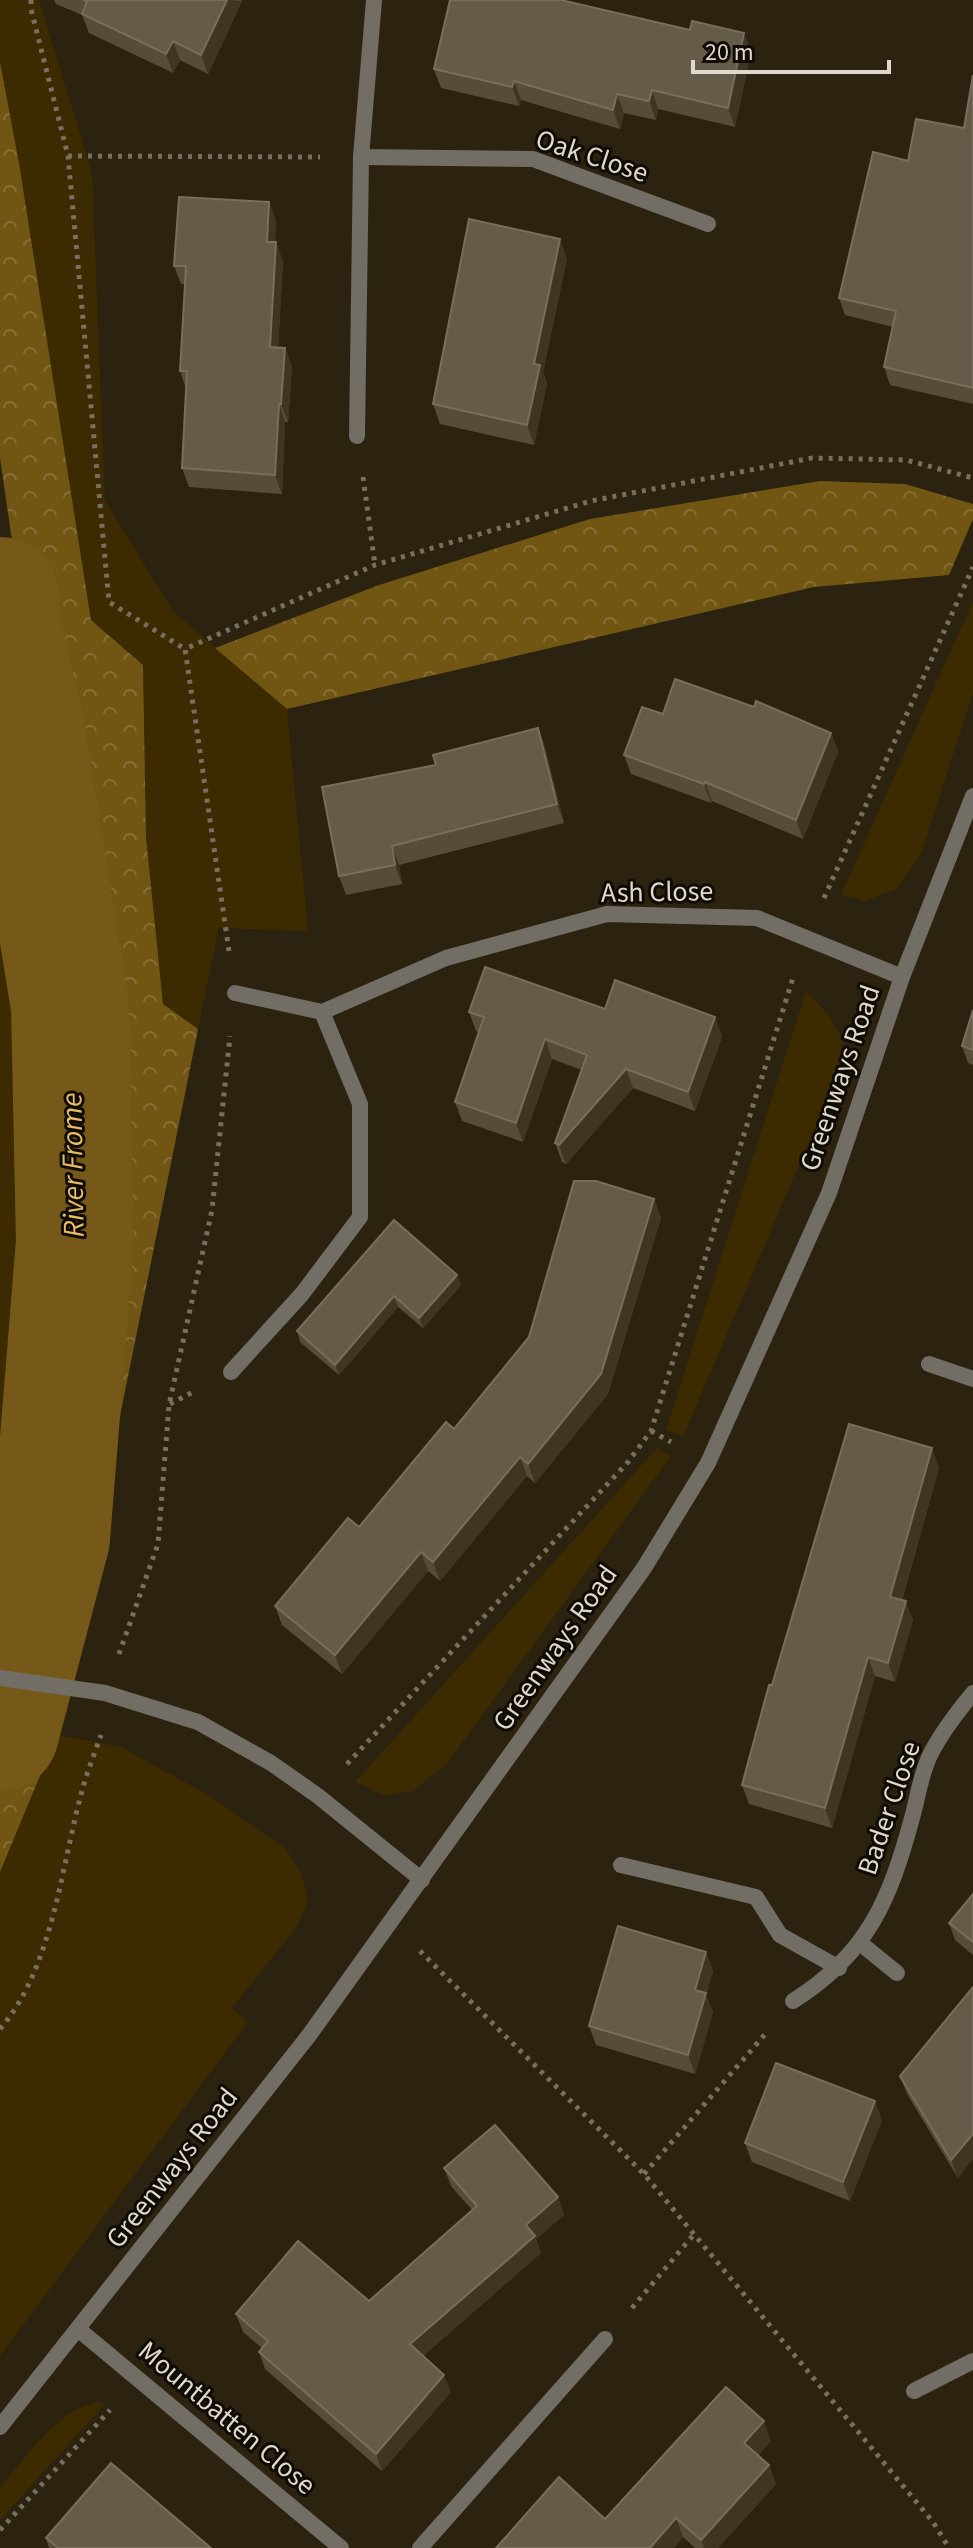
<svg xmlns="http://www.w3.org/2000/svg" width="973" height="2548" font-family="'Source Sans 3',sans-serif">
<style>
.grass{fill:#3c2a00}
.forest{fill:url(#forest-crowns)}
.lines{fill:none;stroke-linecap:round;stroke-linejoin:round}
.river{stroke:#765919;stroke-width:118}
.path{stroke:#776f5f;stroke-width:5;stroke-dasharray:4 6;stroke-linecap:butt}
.service{stroke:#736e65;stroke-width:16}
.minor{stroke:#736e65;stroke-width:16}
.wall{fill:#554c39}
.shaded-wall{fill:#3e3522}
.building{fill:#645b49;stroke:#776e5e;stroke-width:2}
.labels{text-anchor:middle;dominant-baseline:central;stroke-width:6;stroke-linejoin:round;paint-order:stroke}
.street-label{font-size:28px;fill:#ded8cd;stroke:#100c05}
.water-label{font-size:30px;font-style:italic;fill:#e8be65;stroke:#100c05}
</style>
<defs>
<pattern id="forest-crowns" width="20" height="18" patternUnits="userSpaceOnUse" patternTransform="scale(2)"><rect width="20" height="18" fill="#715513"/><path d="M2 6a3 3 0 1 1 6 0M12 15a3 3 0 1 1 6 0" fill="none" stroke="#856d34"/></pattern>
</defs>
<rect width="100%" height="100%" fill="#2b220f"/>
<g class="grass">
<polygon points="0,0 39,0 92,173 105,500 173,611 287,709 308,931 219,928 198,1029 163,1004 146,837 143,665 91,620 19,163 0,62"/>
<polygon points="973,601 973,693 921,854 897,889 864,901 841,895"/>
<polygon points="0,703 25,845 43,1019 69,1172 0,1586"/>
<polygon points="806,991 828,1014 843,1040 839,1071 683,1437 666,1430"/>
<polygon points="657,1448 671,1456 446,1765 413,1791 385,1796 355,1782"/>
<polygon points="49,1733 121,1747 210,1796 285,1848 301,1872 308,1900 297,1927 232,2008 248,2022 0,2356 0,1872 42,1771"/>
<path d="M97 2402 106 2403 0 2520V2488C29 2454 52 2414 97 2402Z"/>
</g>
<g class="forest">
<polygon points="0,62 19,163 91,620 143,665 146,837 163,1004 198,1029 79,1620 0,1601 0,1586 69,1172 80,1008 0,458"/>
<polygon points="820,481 905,484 973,504 973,519 949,575 814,587 287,709 215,648 379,585 590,519"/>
<polygon points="0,1762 42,1771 0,1872"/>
</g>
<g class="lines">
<polyline class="river" points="0,596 5,643 25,725 70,1007 75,1242 51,1538 0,1732"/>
<g class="path">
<polyline points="31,0 31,9 68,156 109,602 185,649"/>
<polyline points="68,156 320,157"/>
<polyline points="363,477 375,565"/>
<polyline points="824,898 973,567"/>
<polyline points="229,951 185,649 375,565 591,501 812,458 906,460 973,478"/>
<polyline points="170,1404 193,1392"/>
<polyline points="651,1431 671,1442"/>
<polyline points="119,1654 158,1544 169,1405 212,1210 230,1036"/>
<polyline points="347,1764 628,1462 651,1431 793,978"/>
<polyline points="420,1951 644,2174 933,2522 949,2548"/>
<path d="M0 2029C54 1966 61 1865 83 1787 88 1770 95 1752 101 1735"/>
<polyline points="644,2174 767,2032"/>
<polyline points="632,2308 695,2233"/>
<polyline points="0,2530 110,2410"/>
</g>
<g class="service">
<polyline points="357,436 361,157"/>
<polyline points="929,1364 973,1379"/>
<polyline points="621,1865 756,1897 780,1935 839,1968"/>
<polyline points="914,2391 973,2361"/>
</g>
<g class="minor">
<polyline points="374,0 361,157 533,159 708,224"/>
<polyline points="235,993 322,1012 446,958 607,914 757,918 902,977"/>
<polyline points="231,1372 302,1294 360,1217 360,1104 322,1012"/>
<polyline points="0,1678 105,1693 198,1722 271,1763 318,1796 422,1880"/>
<polyline points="860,1943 897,1973"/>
<path d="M793 2001C868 1954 890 1899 912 1818 918 1797 921 1772 931 1753 942 1732 958 1711 973 1693"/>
<polyline points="78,2329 341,2548"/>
<polyline points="0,2427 310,2034 644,1568 708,1463 829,1193 902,977 973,796"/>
<polyline points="420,2548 605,2339"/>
</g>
</g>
<g class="wall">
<polygon points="54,0 242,0 242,1 208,74 180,60 173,73 89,33 82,15 56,4"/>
<polygon points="690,30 744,33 751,52 735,127 658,109 656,120 624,113 620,129 521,100 519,106 441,88 434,69"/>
<polygon points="973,75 973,404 890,385 884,367 893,327 845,315 839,298 908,161 964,128"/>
<polygon points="269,202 276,221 275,242 283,261 278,348 285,348 292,367 288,422 285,422 282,494 189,487 182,468 186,389 180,371 185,284 181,284 174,266"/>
<polygon points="567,258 543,372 547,384 534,445 440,424 433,404"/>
<polygon points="754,707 831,733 838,752 803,839 712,801 711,803 631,774 624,755 663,714"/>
<polygon points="538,728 545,747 564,823 399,865 402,884 346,895 339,876 436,765"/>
<polygon points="605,1009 715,1017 722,1037 695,1111 633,1088 566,1164 562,1162 555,1143 582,1070 552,1059 523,1142 462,1121 455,1102 479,1032 476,1031 469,1012"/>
<polygon points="973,1010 973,1065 968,1063 962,1046"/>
<polygon points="654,1199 661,1218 608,1394 535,1483 527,1476 440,1581 428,1571 342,1674 282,1625 275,1606 359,1527 454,1429"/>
<polygon points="394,1220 461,1285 423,1328 398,1307 339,1375 300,1342 297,1331"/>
<polygon points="939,1468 902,1600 913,1620 895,1682 875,1676 832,1828 749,1804 742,1785 772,1685"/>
<polygon points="973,1894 973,1955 955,1940 949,1923"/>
<polygon points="706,1952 713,1971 706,1995 713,2012 695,2074 596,2045 589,2026"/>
<polygon points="973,1987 958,2178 907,2094 900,2076"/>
<polygon points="882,2120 850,2201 752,2162 745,2143"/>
<polygon points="444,2168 558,2197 564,2215 536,2239 541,2253 423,2356 451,2392 382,2471 265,2369 259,2352 262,2348 243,2332 236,2314 369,2301 472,2210 451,2186"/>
<polygon points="771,2441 758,2455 769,2465 776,2484 718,2548 695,2548 683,2537 674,2548 496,2548 605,2519"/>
<polygon points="46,2538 211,2548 49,2548"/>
</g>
<g class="shaded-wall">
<polygon points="227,0 242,1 208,74 201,55"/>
<polygon points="744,33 751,52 735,127 728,108"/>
<polygon points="173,41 180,60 173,73 166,54"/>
<polygon points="514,81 521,100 519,106 512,87"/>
<polygon points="652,90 658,109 656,120 649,101"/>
<polygon points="617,94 624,113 620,129 613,110"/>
<polygon points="269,202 276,221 274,260 267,242"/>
<polygon points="560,239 567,258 543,372 547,384 534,445 527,425 534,364"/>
<polygon points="276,242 283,261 277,365 270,347"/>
<polygon points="285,348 292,367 288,422 281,404"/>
<polygon points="279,404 285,422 282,494 275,475"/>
<polygon points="538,728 545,747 564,823 557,804"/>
<polygon points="831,733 838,752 803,839 796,820"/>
<polygon points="705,782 712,801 711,803 704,784"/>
<polygon points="392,846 399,865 402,884 395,865"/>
<polygon points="715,1017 722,1037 695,1111 688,1092"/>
<polygon points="545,1039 552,1059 523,1142 516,1123"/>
<polygon points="626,1069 633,1088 566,1164 559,1145"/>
<polygon points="654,1199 661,1218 608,1394 535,1483 528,1464"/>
<polygon points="457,1275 461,1285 423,1328 419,1318"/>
<polygon points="394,1296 398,1307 339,1375 335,1365"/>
<polygon points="932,1448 939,1468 897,1616 890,1597"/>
<polygon points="520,1457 527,1476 440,1581 433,1562"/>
<polygon points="421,1552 428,1571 342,1674 335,1655"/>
<polygon points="906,1601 913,1620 895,1682 888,1663"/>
<polygon points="868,1657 875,1676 832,1828 825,1808"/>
<polygon points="706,1952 713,1971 706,1995 713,2012 695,2074 688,2055 695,1990"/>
<polygon points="875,2101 882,2120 850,2201 843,2182"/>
<polygon points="973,2134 973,2159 958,2178 951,2160"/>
<polygon points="558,2197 564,2215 536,2239 541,2253 416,2362 410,2344 526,2225"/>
<polygon points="444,2375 451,2392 382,2471 376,2454"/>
<polygon points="764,2421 771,2441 751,2462 744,2443"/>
<polygon points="769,2465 776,2484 718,2548 704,2548 701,2540"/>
<polygon points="676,2518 683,2537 674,2548 650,2548"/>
</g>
<g class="building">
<polygon points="84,0 227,0 201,55 173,41 166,54 82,14 87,2"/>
<polygon points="450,0 561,0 690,30 692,21 744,33 728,108 652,90 649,101 617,94 613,110 514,81 512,87 434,69"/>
<polygon points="973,75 973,388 884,367 896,311 839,298 873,152 908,161 916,119 964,128"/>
<polygon points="179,197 269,202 267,242 276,242 270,347 285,348 281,404 279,404 275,475 182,468 187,371 180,371 186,266 174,266"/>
<polygon points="469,219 560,239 534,364 540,365 527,425 433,404"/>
<polygon points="675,679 754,707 756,701 831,733 796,820 705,782 704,784 624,755 642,707 663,714"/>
<polygon points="538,728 557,804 392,846 395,865 339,876 322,787 436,765 433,755"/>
<polygon points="485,967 605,1009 615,980 715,1017 688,1092 626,1069 559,1145 555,1143 587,1055 545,1039 516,1123 455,1102 484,1017 469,1012"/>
<polygon points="973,1010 973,1050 962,1046"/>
<polygon points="574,1181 596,1181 654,1199 601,1374 528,1464 520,1457 433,1562 421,1552 335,1655 275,1606 348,1518 359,1527 446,1422 454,1429 529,1337"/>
<polygon points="394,1220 457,1275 419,1318 394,1296 335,1365 297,1331"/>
<polygon points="849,1424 932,1448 890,1597 906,1601 888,1663 868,1657 825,1808 742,1785 769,1685 772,1685"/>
<polygon points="973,1894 973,1942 949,1923"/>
<polygon points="618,1926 706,1952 695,1990 706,1993 688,2055 589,2026"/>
<polygon points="973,1987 973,2134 951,2160 900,2076"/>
<polygon points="776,2063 875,2101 843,2182 745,2143"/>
<polygon points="495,2125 558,2197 526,2225 535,2236 410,2344 444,2375 376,2454 259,2352 268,2341 236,2314 298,2241 369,2301 477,2206 444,2168"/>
<polygon points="726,2387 764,2421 744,2443 769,2465 701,2540 676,2518 650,2548 496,2548 559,2477 605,2519"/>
<polygon points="111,2463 211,2548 58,2548 46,2538"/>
</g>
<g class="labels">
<g class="street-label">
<text transform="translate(592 156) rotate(18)">Oak Close</text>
<text transform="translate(657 892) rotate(-1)">Ash Close</text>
<text transform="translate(840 1078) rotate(-71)">Greenways Road</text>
<text transform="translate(555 1648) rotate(-55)">Greenways Road</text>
<text transform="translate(889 1808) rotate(-71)">Bader Close</text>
<text transform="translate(172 2168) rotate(-52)">Greenways Road</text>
<text transform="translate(227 2418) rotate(40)">Mountbatten Close</text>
</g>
<g class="water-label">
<text transform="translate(73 1165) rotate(-91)">River Frome</text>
</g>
</g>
<path d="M693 60v12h196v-12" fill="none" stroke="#ded8cd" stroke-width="4"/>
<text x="705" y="60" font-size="24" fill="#ded8cd" stroke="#100c05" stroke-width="6" paint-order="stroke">20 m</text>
</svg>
